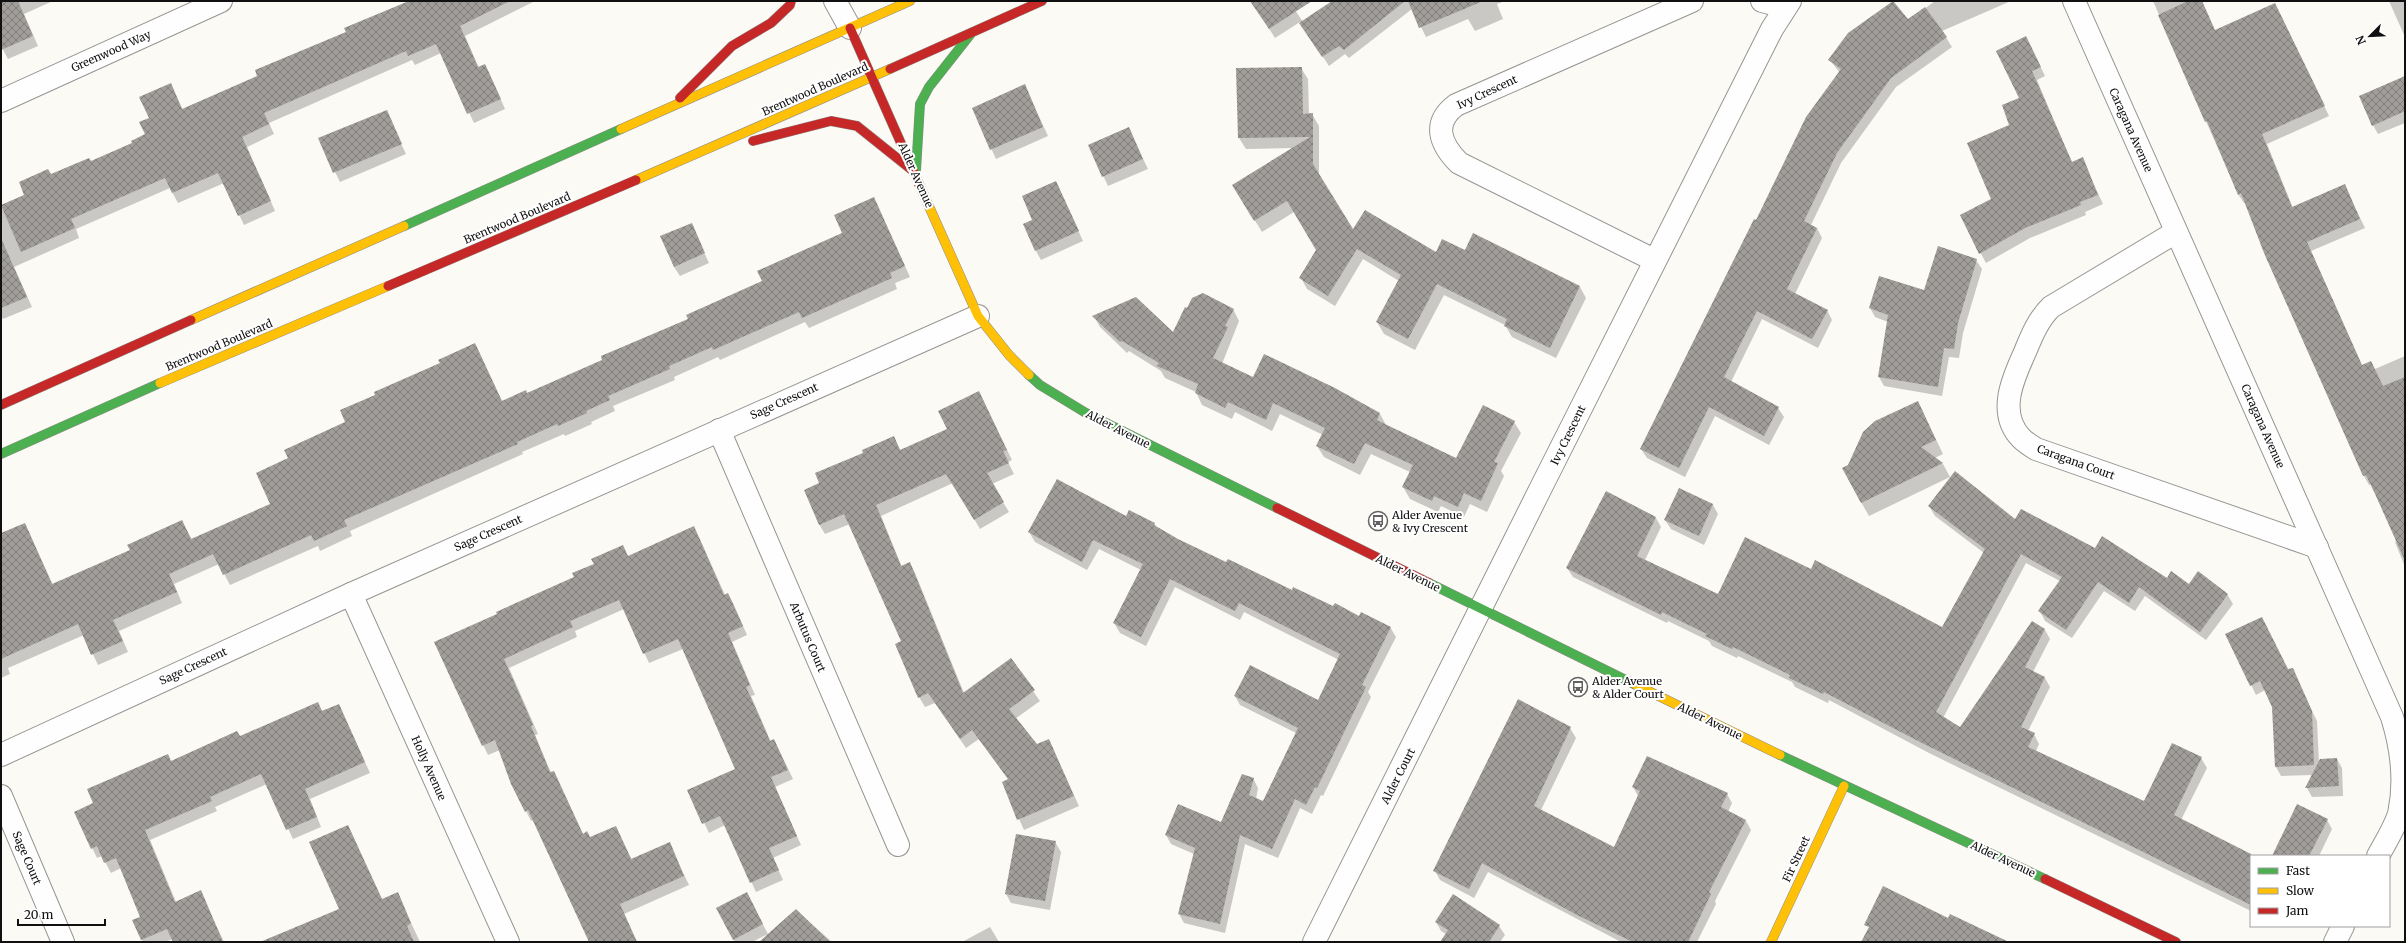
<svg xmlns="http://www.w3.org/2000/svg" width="2406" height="943" font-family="Merriweather,serif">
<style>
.shadow{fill:#0003}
.building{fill:url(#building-cross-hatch)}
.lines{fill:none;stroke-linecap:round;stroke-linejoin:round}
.street-casing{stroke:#969593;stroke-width:24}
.fast-casing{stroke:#8d8c8a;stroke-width:10}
.slow-casing{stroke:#8d8c8a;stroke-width:10}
.jam-casing{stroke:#8d8c8a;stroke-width:10}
.street{stroke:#fffefe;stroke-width:22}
.fast{stroke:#4caf50;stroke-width:9}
.slow{stroke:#ffc107;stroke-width:9}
.jam{stroke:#c62828;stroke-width:9}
.labels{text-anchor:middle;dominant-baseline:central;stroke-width:4;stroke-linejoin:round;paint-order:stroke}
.street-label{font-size:11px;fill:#101010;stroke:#fff}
.poi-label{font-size:11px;fill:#101010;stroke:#fff;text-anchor:start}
</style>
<defs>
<pattern id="building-cross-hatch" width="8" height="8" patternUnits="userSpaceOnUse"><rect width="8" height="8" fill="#a09d9a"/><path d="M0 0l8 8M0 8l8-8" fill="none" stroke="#817f7c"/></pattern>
</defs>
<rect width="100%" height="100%" fill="#fcfaf5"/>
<g class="shadow">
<polygon points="1,1 53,1 24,14 38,46 8,59 1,46"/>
<polygon points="411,1 535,1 465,36 479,68 485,65 490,75 505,109 474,123 441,53 415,65 412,60 269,123 274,134 247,147 275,211 244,225 224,183 178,203 170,188 76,229 79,238 14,267 32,307 3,319 1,316 1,206 26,195 51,175 91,162 133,144 146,135 150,118 170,84 183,110 259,76"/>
<polygon points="1252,1 1289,1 1303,22 1334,1 1505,1 1497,4 1503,19 1475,31 1468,19 1426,37 1412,9 1349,58 1345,54 1329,66 1300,22 1275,38"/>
<polygon points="1935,1 2011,1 1942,31 1952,47 1896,87 1841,163 1811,225 1817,228 1822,238 1795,294 1827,310 1832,320 1818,348 1762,319 1731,382 1778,408 1784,417 1769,445 1715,416 1685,477 1647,458 1641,449 1757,222 1840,73 1830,60 1849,34 1894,2 1908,21"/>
<polygon points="2153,1 2202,1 2215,31 2280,14 2329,116 2267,144 2293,208 2344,185 2365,228 2311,251 2362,366 2371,362 2375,369 2405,356 2405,567 2395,542 2397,541 2371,484 2369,485 2364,476 2245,203 2244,203 2238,194"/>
<polygon points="2389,1 2405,1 2405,37"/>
<polygon points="2031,47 2045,76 2037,80 2072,163 2082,159 2103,204 2085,212 2086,215 2030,238 1986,263 1961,216 1992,199 2010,125 2020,98"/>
<polygon points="1301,68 1308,79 1309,115 1312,114 1319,126 1319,176 1353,231 1436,254 1465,251 1473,235 1580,287 1586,298 1556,358 1512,337 1505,325 1444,295 1415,350 1384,334 1377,322 1399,281 1363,259 1335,306 1307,289 1301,278 1317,250 1294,212 1262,232 1240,196 1293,148 1246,149 1239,138"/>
<polygon points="2405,77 2405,123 2378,134 2373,125"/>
<polygon points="1025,86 1048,136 996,159 973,108"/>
<polygon points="386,112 406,154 340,182 319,139"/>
<polygon points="1128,128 1148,169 1108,186 1089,145"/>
<polygon points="1056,182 1083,241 1041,260 1036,251 1033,220"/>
<polygon points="874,199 910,277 895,283 897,289 809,328 805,322 720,360 718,357 674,377 675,380 613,406 615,411 591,422 592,424 565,436 564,434 522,452 523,454 350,531 352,536 320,551 318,546 230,585 219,564 174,584 182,603 119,631 128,652 98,665 84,635 8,668 10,674 1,678 1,534 25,524 53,585 131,551 182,521 192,540 271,504 289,458 347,422 377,396 475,345 502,402 527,394 604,361 763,282 843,233"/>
<polygon points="691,224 709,263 680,276 674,267"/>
<polygon points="1976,260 1982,269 1963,333 1959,358 1949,357 1942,396 1884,386 1879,377 1888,322 1875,317 1870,308 1925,291"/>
<polygon points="1233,309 1239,321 1222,364 1253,378 1380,414 1386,425 1456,459 1514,422 1521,433 1501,471 1504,476 1487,512 1470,504 1464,517 1441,506 1438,512 1410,499 1403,487 1410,472 1371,454 1360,475 1324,457 1317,446 1323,435 1280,414 1272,431 1235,412 1232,419 1202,405 1196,392 1165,378 1161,371 1129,351 1127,353 1100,327 1094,316 1173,334"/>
<polygon points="979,393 1012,460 1008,462 1014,474 992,484 1009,512 980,529 953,483 881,516 902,567 909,563 915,573 964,693 1011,660 1040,701 1015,719 1037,745 1049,740 1079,806 1024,830 1003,783 1009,780 979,739 966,748 935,703 925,707 919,697 902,642 850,524 825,534 819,524 821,483 865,453 893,437 901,451 948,430"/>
<polygon points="1918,402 1943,454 1935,458 1943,464 1950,477 1869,516 1861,502 1849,466"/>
<polygon points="1679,490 1713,505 1718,514 1704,545 1671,529 1665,520"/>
<polygon points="1929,506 2015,521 2095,549 2167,579 2227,594 2233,604 2206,640 2145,596 2135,611 2104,591 2072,638 2045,621 2040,611 2060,581 2026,563 1943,718 1961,728 2032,622 2045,630 2050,639 2033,672 2045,678 2050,687 2028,731 2034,734 2039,744 2036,751 2145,802 2201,758 2207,768 2181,820 2254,856 2251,856 2251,911 1929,753 1829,700 1828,703 1795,687 1792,682 1738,656 1737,658 1712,646 1709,641 1668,621 1667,623 1573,577 1567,568 1656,518 1661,527 1645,560 1718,596 1811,570 1942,629 1984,553 1935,516"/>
<polygon points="1126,517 1154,523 1157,528 1178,540 1226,563 1334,608 1390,627 1396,637 1368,692 1371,697 1323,796 1321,795 1312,814 1300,808 1278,858 1245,844 1225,933 1184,923 1179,914 1194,854 1171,844 1166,835 1221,823 1253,778 1258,788 1256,799 1263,802 1296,733 1240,705 1235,696 1319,701 1339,660 1244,612 1240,620 1175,587 1146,646 1120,633 1114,623 1141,570 1099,549 1087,570 1035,542 1029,532"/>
<polygon points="699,537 725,595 728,594 733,603 747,635 732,642 755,695 751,696 771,742 774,740 779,750 793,779 775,787 801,845 773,858 783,880 756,892 725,825 709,833 689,791 737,769 683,649 649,663 624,609 575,631 577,637 509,668 538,734 535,735 551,773 583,834 590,838 616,827 632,860 669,843 689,885 624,914 637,942 590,942 533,820 531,821 526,811 500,750 488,755 435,643 628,557"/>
<polygon points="2227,634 2288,670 2292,669 2317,721 2319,763 2337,759 2342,768 2343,796 2312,797 2307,788 2313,775 2281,776 2276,767 2273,707 2265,690 2256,695"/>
<polygon points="339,705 370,773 310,799 321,827 293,839 267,784 215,807 217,811 150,840 176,902 200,891 224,942 174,942 173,939 165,942 143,942 133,921 141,917 121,868 111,873 102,856 97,858 75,812 94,804 168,755 171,762"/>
<polygon points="1570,728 1576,738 1541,810 1614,848 1638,796 1633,787 1727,794 1732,803 1728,812 1746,821 1751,830 1715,901 1716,904 1697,942 1621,942 1488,872 1474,898 1440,880 1435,871"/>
<polygon points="2327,820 2332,829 2319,856 2273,856"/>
<polygon points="348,826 382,900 397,893 420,942 267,942 340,909"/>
<polygon points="1055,842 1061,852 1050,910 1011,903 1006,894"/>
<polygon points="751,902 768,934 752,942 735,942 717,908"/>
<polygon points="796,910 832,942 769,942"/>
<polygon points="1436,922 1499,926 1505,935 1500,942 1441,942 1446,934 1441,931"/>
<polygon points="990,927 999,942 962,942"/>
</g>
<g class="building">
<polygon points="1,1 18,1 33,36 1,50"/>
<polygon points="409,1 510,1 460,26 478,67 485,64 501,99 467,114 436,44 408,56 406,51 264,113 269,124 242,137 271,201 238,216 218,173 172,193 165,178 71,219 75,228 21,252 1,205 24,195 19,182 48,169 51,174 89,158 91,161 132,143 131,141 145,134 139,122 149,118 139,97 171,83 182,109 257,76 255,70 346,32 344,28"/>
<polygon points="1250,1 1312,1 1269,29"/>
<polygon points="1332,1 1405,1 1344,50 1339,46 1322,57 1299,23"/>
<polygon points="1408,1 1483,1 1419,28"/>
<polygon points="1893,1 1908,19 1925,7 1947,37 1891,78 1837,153 1804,221 1817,228 1787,289 1828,310 1812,339 1757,311 1724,377 1779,407 1764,436 1709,407 1679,468 1640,449 1754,219 1756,220 1806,117 1841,69 1828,60 1848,33"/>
<polygon points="2188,1 2202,1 2215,30 2275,3 2325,106 2262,134 2292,207 2345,184 2360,219 2307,242 2362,365 2371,361 2383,386 2405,377 2405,561 2376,496 2366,475 2363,476 2264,253 2241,193 2238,195 2207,121 2205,122 2158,15"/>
<polygon points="2026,36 2041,67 2032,71 2072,162 2083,157 2098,195 2080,202 2081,205 2025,228 1979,254 1960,215 1991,199 1967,143 2009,125 2002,105 2019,98 1996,51"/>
<polygon points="1302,67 1303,114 1313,113 1313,164 1353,229 1365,210 1436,252 1442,239 1465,250 1473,233 1580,286 1550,348 1504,326 1507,319 1437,284 1408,339 1376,322 1401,275 1357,249 1328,296 1299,278 1316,250 1287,201 1254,221 1232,185 1310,137 1238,138 1236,68"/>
<polygon points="2405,76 2405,111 2372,126 2359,96"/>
<polygon points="1025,84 1043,127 990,150 972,108"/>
<polygon points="387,110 402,144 333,173 318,138"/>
<polygon points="1129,127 1143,159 1102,177 1088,145"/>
<polygon points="1056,181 1079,231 1035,251 1023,224 1032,220 1022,196"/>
<polygon points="874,197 905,266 890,273 892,278 802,318 799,312 713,350 712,347 669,366 670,369 608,396 610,400 586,411 587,413 558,426 557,424 517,442 518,444 344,520 347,526 314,541 311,535 223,575 213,554 169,574 177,592 113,620 123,641 91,655 78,624 1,659 1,533 25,523 52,584 130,550 127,545 182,520 191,539 270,504 256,473 288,458 284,450 345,422 340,410 375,395 374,392 440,363 438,360 475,343 502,401 526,390 527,393 602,360 601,356 688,319 686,315 762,281 757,271 842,233 834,215"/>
<polygon points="692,223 705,253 674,267 660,236"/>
<polygon points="1,238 27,297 1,308"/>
<polygon points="1938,246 1977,259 1958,323 1954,349 1944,348 1938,387 1878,377 1888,315 1869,308 1879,276 1924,290"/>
<polygon points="1203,293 1234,309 1225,326 1228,327 1213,358 1253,377 1264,354 1335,388 1380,413 1377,420 1387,425 1456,458 1483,405 1515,421 1494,462 1498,463 1481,501 1464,493 1458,507 1434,496 1432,501 1402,487 1413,465 1365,443 1354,464 1316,446 1325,428 1273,403 1266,420 1228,402 1225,408 1195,393 1198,384 1157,366 1159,363 1122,341 1120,342 1092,316 1136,297 1173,332 1185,307 1187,308 1192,298"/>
<polygon points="979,391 1007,450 1003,451 1009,463 987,473 1004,502 974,520 946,474 876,505 901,566 910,562 963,693 1011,658 1035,690 1009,709 1037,744 1049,739 1074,796 1017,820 1002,782 1008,779 972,730 960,739 928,693 918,698 895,644 901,641 844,514 819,525 804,490 819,483 815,473 863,453 862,450 894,436 900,450 947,429 938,411"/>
<polygon points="1918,401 1936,440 1921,447 1943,463 1861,503 1842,468 1848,465 1863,432 1875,421"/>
<polygon points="1955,471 2015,519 2021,509 2095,548 2102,536 2167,578 2171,571 2189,584 2198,571 2228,594 2200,632 2139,587 2129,603 2098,582 2066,630 2038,611 2062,577 2021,554 1936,712 1960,727 2032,621 2045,629 2025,667 2045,677 2021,727 2035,733 2028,747 2144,801 2172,743 2202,757 2174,815 2251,854 2251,905 1922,743 1824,692 1823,694 1789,678 1790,675 1733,647 1732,649 1705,636 1707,634 1662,612 1661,615 1566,568 1606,491 1656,517 1637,556 1718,594 1745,537 1811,569 1815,560 1942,627 1985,549 1928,506"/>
<polygon points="1057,479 1126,516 1129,510 1155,523 1154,525 1178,539 1226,562 1228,559 1292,590 1293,587 1333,606 1335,603 1359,616 1361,612 1391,627 1362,685 1366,687 1317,788 1315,787 1306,805 1295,799 1272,849 1240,835 1220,924 1178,914 1195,848 1165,835 1178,804 1221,822 1242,774 1254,778 1249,795 1263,801 1298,728 1234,696 1250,665 1318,700 1340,654 1239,603 1235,611 1170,579 1141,637 1113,623 1143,564 1093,540 1082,562 1028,532"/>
<polygon points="1679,488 1713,504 1699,536 1664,520"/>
<polygon points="694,526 724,595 728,593 743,626 728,633 750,685 746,687 756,709 770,741 774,739 788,770 771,777 797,836 769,848 779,870 750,883 720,816 702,824 687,790 735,769 678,639 643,654 619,600 570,621 573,627 504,659 533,725 531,726 550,772 554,771 583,834 587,831 590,837 616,826 631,859 670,842 684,876 620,904 637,942 589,942 528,810 525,812 511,784 495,740 482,746 434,642 497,614 496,612 574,577 572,573 594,564 591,559 623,545 628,556"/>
<polygon points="2262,617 2288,669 2293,668 2312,711 2314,765 2275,767 2272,707 2260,681 2250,686 2225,634"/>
<polygon points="1518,699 1571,727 1534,806 1614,847 1640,791 1632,787 1647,756 1728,793 1721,807 1746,820 1709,892 1711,894 1688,942 1633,942 1577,915 1482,863 1469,889 1433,871"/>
<polygon points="318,702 322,711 339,704 365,762 305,789 317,817 286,830 261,774 210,797 212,801 145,830 175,902 201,890 223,942 173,942 167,929 141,940 132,920 140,917 116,858 104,863 97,846 91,849 74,812 93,803 87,789 168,754 171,761 237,731 240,736"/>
<polygon points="2337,758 2339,786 2305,788 2320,759"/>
<polygon points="2297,804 2328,819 2309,856 2272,856"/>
<polygon points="348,825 382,899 398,892 411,923 407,926 414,942 260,942 339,909 309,842"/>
<polygon points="1016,834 1056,841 1045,901 1005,894"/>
<polygon points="1883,886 1948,918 1950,914 2009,942 1861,942 1869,927 1864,925"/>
<polygon points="747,892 763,924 733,940 716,908"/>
<polygon points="1453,894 1500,925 1489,942 1440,942 1448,930 1435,922"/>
<polygon points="796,909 830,942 759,942"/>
</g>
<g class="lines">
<g class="street-casing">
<g id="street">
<polyline points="835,1 850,28"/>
<polyline points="1762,1 1785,7"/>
<path d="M2074 1 2392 717C2402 749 2406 781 2399 814 2394 829 2385 843 2378 856"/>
<polyline points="1,101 221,1"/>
<path d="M2176 232 2051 307C2038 320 2032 335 2025 352 2013 378 1997 413 2021 438 2025 442 2031 446 2036 449L2317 547"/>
<path d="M1654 260 1459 163C1440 144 1432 123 1456 105L1692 1"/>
<polyline points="719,430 898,845"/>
<polyline points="351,594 508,942"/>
<polyline points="1,755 351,594 978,316"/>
<polyline points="1,796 63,942"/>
<path d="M1314 942C1467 638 1617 332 1772 29L1790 1"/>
<polyline points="2335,942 2343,926"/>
</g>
</g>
<g class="fast-casing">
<g id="fast">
<polyline points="916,170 920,104 929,87 970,35"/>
<polyline points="404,226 621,129"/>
<polyline points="1029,375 1040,385 1086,413 1277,508"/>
<polyline points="1,454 160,383"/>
<polyline points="1429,583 1636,685"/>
<polyline points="1780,755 2045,879"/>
</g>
</g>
<g class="slow-casing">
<g id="slow">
<polyline points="621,129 910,1"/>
<polyline points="636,180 890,69"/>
<polyline points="919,184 978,316 1009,355 1029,375"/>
<polyline points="191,320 404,226"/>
<polyline points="160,383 388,286"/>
<polyline points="1636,685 1780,755"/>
<polyline points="1771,942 1844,786"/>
</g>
</g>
<g class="jam-casing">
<g id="jam">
<polyline points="850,28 919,184"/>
<polyline points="890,69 1042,1"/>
<polyline points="680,98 732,46 771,23 790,5 791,1"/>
<polyline points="753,141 831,121 857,126 912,170"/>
<polyline points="388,286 636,180"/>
<polyline points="1,405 191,320"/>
<polyline points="1277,508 1429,583"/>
<polyline points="2045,879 2176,942"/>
</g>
</g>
<use href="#street" class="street"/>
<use href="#fast" class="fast"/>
<use href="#slow" class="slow"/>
<use href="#jam" class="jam"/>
</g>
<defs>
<g id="bus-ring" transform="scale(1)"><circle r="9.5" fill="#fff" stroke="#636260" stroke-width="1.5"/><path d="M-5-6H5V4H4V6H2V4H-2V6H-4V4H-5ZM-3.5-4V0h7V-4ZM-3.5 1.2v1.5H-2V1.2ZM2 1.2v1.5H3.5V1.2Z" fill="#636260"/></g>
</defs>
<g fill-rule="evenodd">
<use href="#bus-ring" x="1378" y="521"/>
<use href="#bus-ring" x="1578" y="687"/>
</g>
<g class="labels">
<g class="street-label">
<text transform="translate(111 51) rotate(-24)">Greenwood Way</text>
<text transform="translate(815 89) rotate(-24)">Brentwood Boulevard</text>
<text transform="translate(1487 92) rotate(-25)">Ivy Crescent</text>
<text transform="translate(2131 130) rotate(66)">Caragana Avenue</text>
<text transform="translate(916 175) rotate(66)">Alder Avenue</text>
<text transform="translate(517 218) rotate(-23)">Brentwood Boulevard</text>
<text transform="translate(219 345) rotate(-23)">Brentwood Boulevard</text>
<text transform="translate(784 401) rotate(-24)">Sage Crescent</text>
<text transform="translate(2263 426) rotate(66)">Caragana Avenue</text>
<text transform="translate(1118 429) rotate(27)">Alder Avenue</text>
<text transform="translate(1568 435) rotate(-64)">Ivy Crescent</text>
<text transform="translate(2076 462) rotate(20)">Caragana Court</text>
<text transform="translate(488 533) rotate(-24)">Sage Crescent</text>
<text transform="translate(1408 573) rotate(26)">Alder Avenue</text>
<text transform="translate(808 637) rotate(67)">Arbutus Court</text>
<text transform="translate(193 666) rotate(-25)">Sage Crescent</text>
<text transform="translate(1710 721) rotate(26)">Alder Avenue</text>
<text transform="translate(429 768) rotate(66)">Holly Avenue</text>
<text transform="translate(1398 776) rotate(-63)">Alder Court</text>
<text transform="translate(27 858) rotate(67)">Sage Court</text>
<text transform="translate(1796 859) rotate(-65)">Fir Street</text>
<text transform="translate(2003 859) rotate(25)">Alder Avenue</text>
</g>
<g class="poi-label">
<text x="1392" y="515">Alder Avenue<tspan x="1392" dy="13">&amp; Ivy Crescent</tspan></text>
<text x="1592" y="681">Alder Avenue<tspan x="1592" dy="13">&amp; Alder Court</tspan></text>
</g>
</g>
<rect width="2406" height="943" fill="none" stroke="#101010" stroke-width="4"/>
<rect x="2250" y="855" width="140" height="72" fill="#ffffff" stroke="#9f9f9f"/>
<rect x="2258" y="868" width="20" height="6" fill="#4caf50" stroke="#9f9f9f"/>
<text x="2286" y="875" font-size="12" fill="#101010">Fast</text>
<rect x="2258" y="888" width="20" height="6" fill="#ffc107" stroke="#9f9f9f"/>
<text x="2286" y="895" font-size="12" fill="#101010">Slow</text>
<rect x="2258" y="908" width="20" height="6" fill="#c62828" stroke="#9f9f9f"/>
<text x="2286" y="915" font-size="12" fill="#101010">Jam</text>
<g transform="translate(2370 36) rotate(246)" stroke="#ffffff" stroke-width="3" paint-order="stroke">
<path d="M0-3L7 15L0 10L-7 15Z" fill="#101010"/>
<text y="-6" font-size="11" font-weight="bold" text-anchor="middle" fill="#101010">N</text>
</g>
<path d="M18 919v6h87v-6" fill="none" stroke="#101010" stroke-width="2"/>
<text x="24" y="919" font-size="12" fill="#101010" stroke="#ffffff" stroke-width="3" paint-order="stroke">20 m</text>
</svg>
